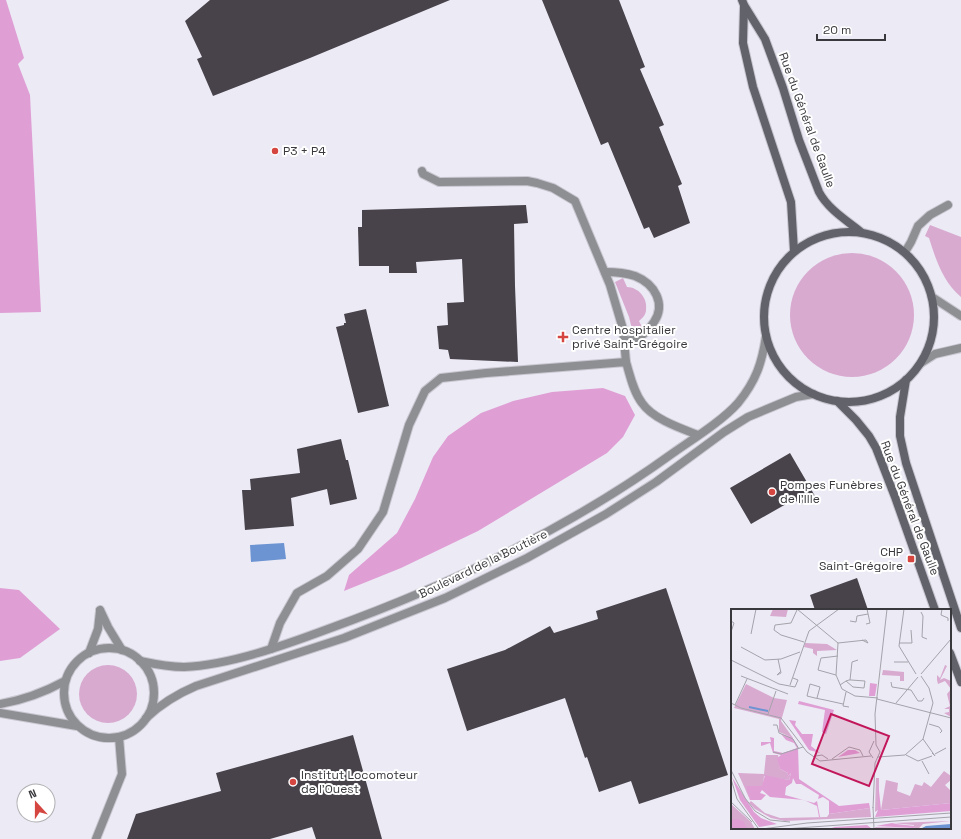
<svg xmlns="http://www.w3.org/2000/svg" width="961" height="839" font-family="'Space Grotesk',sans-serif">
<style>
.green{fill:#d8aad0}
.forest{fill:#df9fd5}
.water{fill:#6c94d2}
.building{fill:#48434b}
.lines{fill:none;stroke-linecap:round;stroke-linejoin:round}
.service-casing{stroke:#c8c6d0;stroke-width:10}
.minor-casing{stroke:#c8c6d0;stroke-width:10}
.tertiary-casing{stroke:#c8c6d0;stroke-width:10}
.secondary-casing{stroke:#c8c6d0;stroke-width:10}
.service{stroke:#8e8f93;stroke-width:8}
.minor{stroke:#8e8f93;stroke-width:8}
.tertiary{stroke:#8e8f93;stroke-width:8}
.secondary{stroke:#62636a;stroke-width:8}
.poi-dot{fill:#d54640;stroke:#fff;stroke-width:1.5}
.labels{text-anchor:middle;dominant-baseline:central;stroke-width:4;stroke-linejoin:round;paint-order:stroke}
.street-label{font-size:12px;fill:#39383d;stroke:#fff}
.poi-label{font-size:12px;fill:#39383d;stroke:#fff;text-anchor:start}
.inset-river{fill:none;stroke:#6c94d2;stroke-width:2}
.inset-road{fill:none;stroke:#a4a3ab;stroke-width:1}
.view{fill:#c2185b;fill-opacity:0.15;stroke:#c2185b;stroke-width:2}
.inset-edge{fill:none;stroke:#39383d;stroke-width:2}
</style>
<rect width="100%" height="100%" fill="#eceaf5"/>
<g class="green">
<path d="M930 225 961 237V297C943 282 936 260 929 238L925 236Z"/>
<circle cx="852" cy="315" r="62"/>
<path d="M623 278 627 287C638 287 648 298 646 310 646 314 643 318 639 321L643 329 633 333 629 317 615 282Z"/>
<circle cx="108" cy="694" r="29"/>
</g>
<g class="forest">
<polygon points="0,0 6,0 24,58 18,64 30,95 41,312 0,313"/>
<polygon points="603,388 625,396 635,415 623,437 607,453 478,531 401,568 344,591 349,575 397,533 415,499 433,457 448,436 481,413 513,401 552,392"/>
<polygon points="0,588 19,590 60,629 20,658 0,661"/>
</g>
<polygon class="water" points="284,543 286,559 251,562 250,545"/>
<g class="building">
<polygon points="210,0 450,0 310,58 213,96 197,59 202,57 185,21"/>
<polygon points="542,0 619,0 645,67 640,69 664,125 659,127 682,184 678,186 690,223 654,238 649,227 644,229 608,142 601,145"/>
<polygon points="526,205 528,223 514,224 515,286 518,362 450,359 448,350 439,349 437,326 448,325 447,303 464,302 462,259 416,262 417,273 389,273 389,266 359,266 358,227 362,227 362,210"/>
<polygon points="366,309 389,406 358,413 336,327 344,325 344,323 346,323 344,314"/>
<polygon points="341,439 346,460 348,460 357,499 330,505 327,489 291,498 294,526 245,530 242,490 251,490 250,479 300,473 297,449"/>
<polygon points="790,453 815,496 799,505 795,499 751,524 730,488"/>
<polygon points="857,578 868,610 815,610 810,595"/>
<polygon points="666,588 728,775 639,804 631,781 599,792 587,757 585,758 565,698 467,731 447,669 505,650 550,626 554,633 598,619 596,611"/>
<polygon points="353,735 382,839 316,839 312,827 270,839 127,839 136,814 221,791 216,773"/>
</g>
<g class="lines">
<g class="service-casing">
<g id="service">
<polyline points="422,171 423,174 439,182 527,181 537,183 553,188 575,201 610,285 623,329 626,362"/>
<polyline points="905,252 911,242 918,226 930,215 948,205"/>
<path d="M605 272C615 272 626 273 635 276 655 284 666 304 654 322 650 328 645 334 639 337 634 340 629 340 624 342"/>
<polyline points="100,610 108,627 122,650"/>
<polyline points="89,653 98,629 100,611"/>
<polyline points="96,839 122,774 119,737"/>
</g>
</g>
<g class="minor-casing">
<g id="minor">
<polyline points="932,297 961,316"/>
<polyline points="921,363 935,354 961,348"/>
<path d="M271 649 280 623 297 593 327 576 358 549 383 512 409 425 425 391 441 378 486 373 626 362C630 375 633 391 642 403 653 419 680 428 698 435"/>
</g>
</g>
<g class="tertiary-casing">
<g id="tertiary">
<circle cx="109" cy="693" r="45"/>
<path d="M140 661C154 664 170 667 184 667 230 665 285 645 328 629 450 585 568 529 673 453 693 439 722 421 738 403 756 381 762 363 766 336"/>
<path d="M0 704C24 700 43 693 65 681"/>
<polyline points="0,713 77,726"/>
<path d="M146 718C161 704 177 694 196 686L344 638 445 598 527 558 606 514 656 482 724 432 748 417 796 397 813 394"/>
</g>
</g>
<g class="secondary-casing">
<g id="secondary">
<path d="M742 0 744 5 765 39 783 88 799 140 819 192C828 209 846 220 861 232"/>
<polyline points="744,6 743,43 753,87 791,202 794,251"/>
<circle cx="849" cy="317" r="85"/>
<polyline points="906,380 900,417 900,436 906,463 961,628"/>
<polyline points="837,401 856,420 869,436 876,448 895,497 935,610"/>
<polyline points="950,653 961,682"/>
</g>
</g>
<use href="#service" class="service"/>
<use href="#minor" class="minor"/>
<use href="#tertiary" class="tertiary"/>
<use href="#secondary" class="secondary"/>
</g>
<g class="poi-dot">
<circle cx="275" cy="151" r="4"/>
<path d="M561 331h4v4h4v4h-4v4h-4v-4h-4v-4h4z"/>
<circle cx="772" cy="492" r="4"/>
<rect x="907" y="555" width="8" height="8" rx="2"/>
<circle cx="293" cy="782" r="4"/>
</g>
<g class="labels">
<g class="street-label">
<text transform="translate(807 120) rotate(70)">Rue du Général de Gaulle</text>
<text transform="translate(910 508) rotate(69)">Rue du Général de Gaulle</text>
<text transform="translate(483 564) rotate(-26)">Boulevard de la Boutière</text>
</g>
<g class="poi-label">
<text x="283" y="151">P3 + P4</text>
<text x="572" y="330">Centre hospitalier<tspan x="572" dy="14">privé Saint-Grégoire</tspan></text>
<text x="780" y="485">Pompes Funèbres<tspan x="780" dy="14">de l'Ille</tspan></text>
<text x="903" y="552" text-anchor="end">CHP<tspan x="903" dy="14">Saint-Grégoire</tspan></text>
<text x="301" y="775">Institut Locomoteur<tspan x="301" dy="14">de l'Ouest</tspan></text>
</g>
</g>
<g transform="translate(731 609)">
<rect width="220" height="220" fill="#eceaf5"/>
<path d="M42 0H57L55 8 39 7ZM74 34 96 35 106 41 86 42V47L82 44V40L73 38ZM214 56 216 57 209 71 213 69 220 72V108L213 104 218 103V100H213L219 97 216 85 220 80 214 72 207 75 206 71V66L209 69ZM152 61 173 63V72H169V67L151 66ZM15 75 43 89 56 91 50 112 62 129 48 123V110L3 99ZM35 146H47L49 160 57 164 56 168 60 164 58 171 33 167 32 177H17L19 191 7 164 33 165ZM213 162 220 167V171L214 176 220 182V194L150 201 155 171 167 174 166 182 179 187 184 175 191 177 193 173 200 178ZM145 169H148V172L147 201 144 203ZM20 192 34 204 49 209 96 208 98 205 139 199 140 208 54 212 40 209 24 200 18 194ZM0 195 20 213 24 220H16L9 211H0ZM220 212 192 215 187 220H145L144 218 182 219 183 216 161 214Z" fill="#d8aad0"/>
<path d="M139 74 146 75 144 87H138ZM68 92 103 101 95 125 91 123 94 101 67 95ZM58 111 65 112 64 116 71 125H82L80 137 89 144 78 141ZM50 125 61 128 67 138 68 170 108 197 138 194 139 199 98 205V192L92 188 87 190 88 186 70 175H65L62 169 61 174 55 178 54 186 83 194 86 192 89 208H97H88L86 197 73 191 39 188 31 181 29 184 35 186 30 191H19L15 177H31L34 166 58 171 60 164 55 169 57 164 49 160 46 149 50 146 42 144 39 134 30 137V133H40L39 128 43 129V142L52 144 66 139 63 134 55 131ZM117 141H124L129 144 107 148ZM1 168 23 203 30 209 46 215 28 218 9 191ZM147 172 150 201 220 194V202L144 208 147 201ZM6 210 12 212 16 219 0 220V211ZM161 214 165 215 184 217 182 219 145 217ZM136 216 140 219 97 220 104 218Z" fill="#df9fd5"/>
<path d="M220 215V220H189L195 217Z" fill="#6c94d2"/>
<path class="inset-river" d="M18 98 37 102"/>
<path class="inset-road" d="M66 0 107 34 105 66 111 80 124 87 147 89M173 0 168 37 185 65M211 0 210 6 217 9V12M66 1 60 14 44 16 43 21 50 26 73 33M190 3 192 7 191 28 196 30M0 12 3 14 0 23M119 12 125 13 126 7 137 5M135 15 139 14 136 0M20 25 25 0M107 34 135 31 137 34 131 31M168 34H181L180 21M10 38 34 51 50 50 69 43M47 50 50 64 46 66 50 62M0 51 48 75 64 78 67 71 62 69M163 53H177M190 65 220 30M105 66 87 61 90 49 107 47M10 67 57 85M119 71 121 53 127 51M160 73 161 78 180 81 187 92H191L193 89M59 76 78 22 108 0M109 76 115 72 118 71H120L134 72 133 79 122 78 115 72M115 83 112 97 118 98M86 89 89 78 79 75 76 87 84 89 94 91 112 95M146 90 220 109M0 94 10 99 50 109 76 143 89 152 140 147M165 94 187 68M4 96 16 70M37 105 45 82M198 115 208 118 211 122 209 124M42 116H46L48 124 62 130 68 140M192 130 204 147 201 144M42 143 50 145 72 138M204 145 215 139M175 146 187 152 201 147M85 147 91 146 97 150M147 148 174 146 192 130 202 94 198 79 190 67M142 149 138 143 143 132M101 150 118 138 129 141 132 147M191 152 198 165M0 161 14 189 24 202 39 211 59 213M0 170 6 190 27 219M0 193 21 213M142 198 143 220M142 199 144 154 149 143 145 136 144 105 156 0M31 220 76 214 220 204M53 220 220 208"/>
<path class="view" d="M100 105 158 127 138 177 81 155Z"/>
<rect width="220" height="220" class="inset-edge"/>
</g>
<g transform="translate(36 803) rotate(339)"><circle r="19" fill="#ffffff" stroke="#b0afb1"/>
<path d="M0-3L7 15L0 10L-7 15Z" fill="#d54640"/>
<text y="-6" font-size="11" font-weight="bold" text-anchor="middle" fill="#39383d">N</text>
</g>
<path d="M817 34v6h68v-6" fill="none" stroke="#39383d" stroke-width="2"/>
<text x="823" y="34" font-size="12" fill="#39383d" stroke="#ffffff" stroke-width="3" paint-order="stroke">20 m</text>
</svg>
